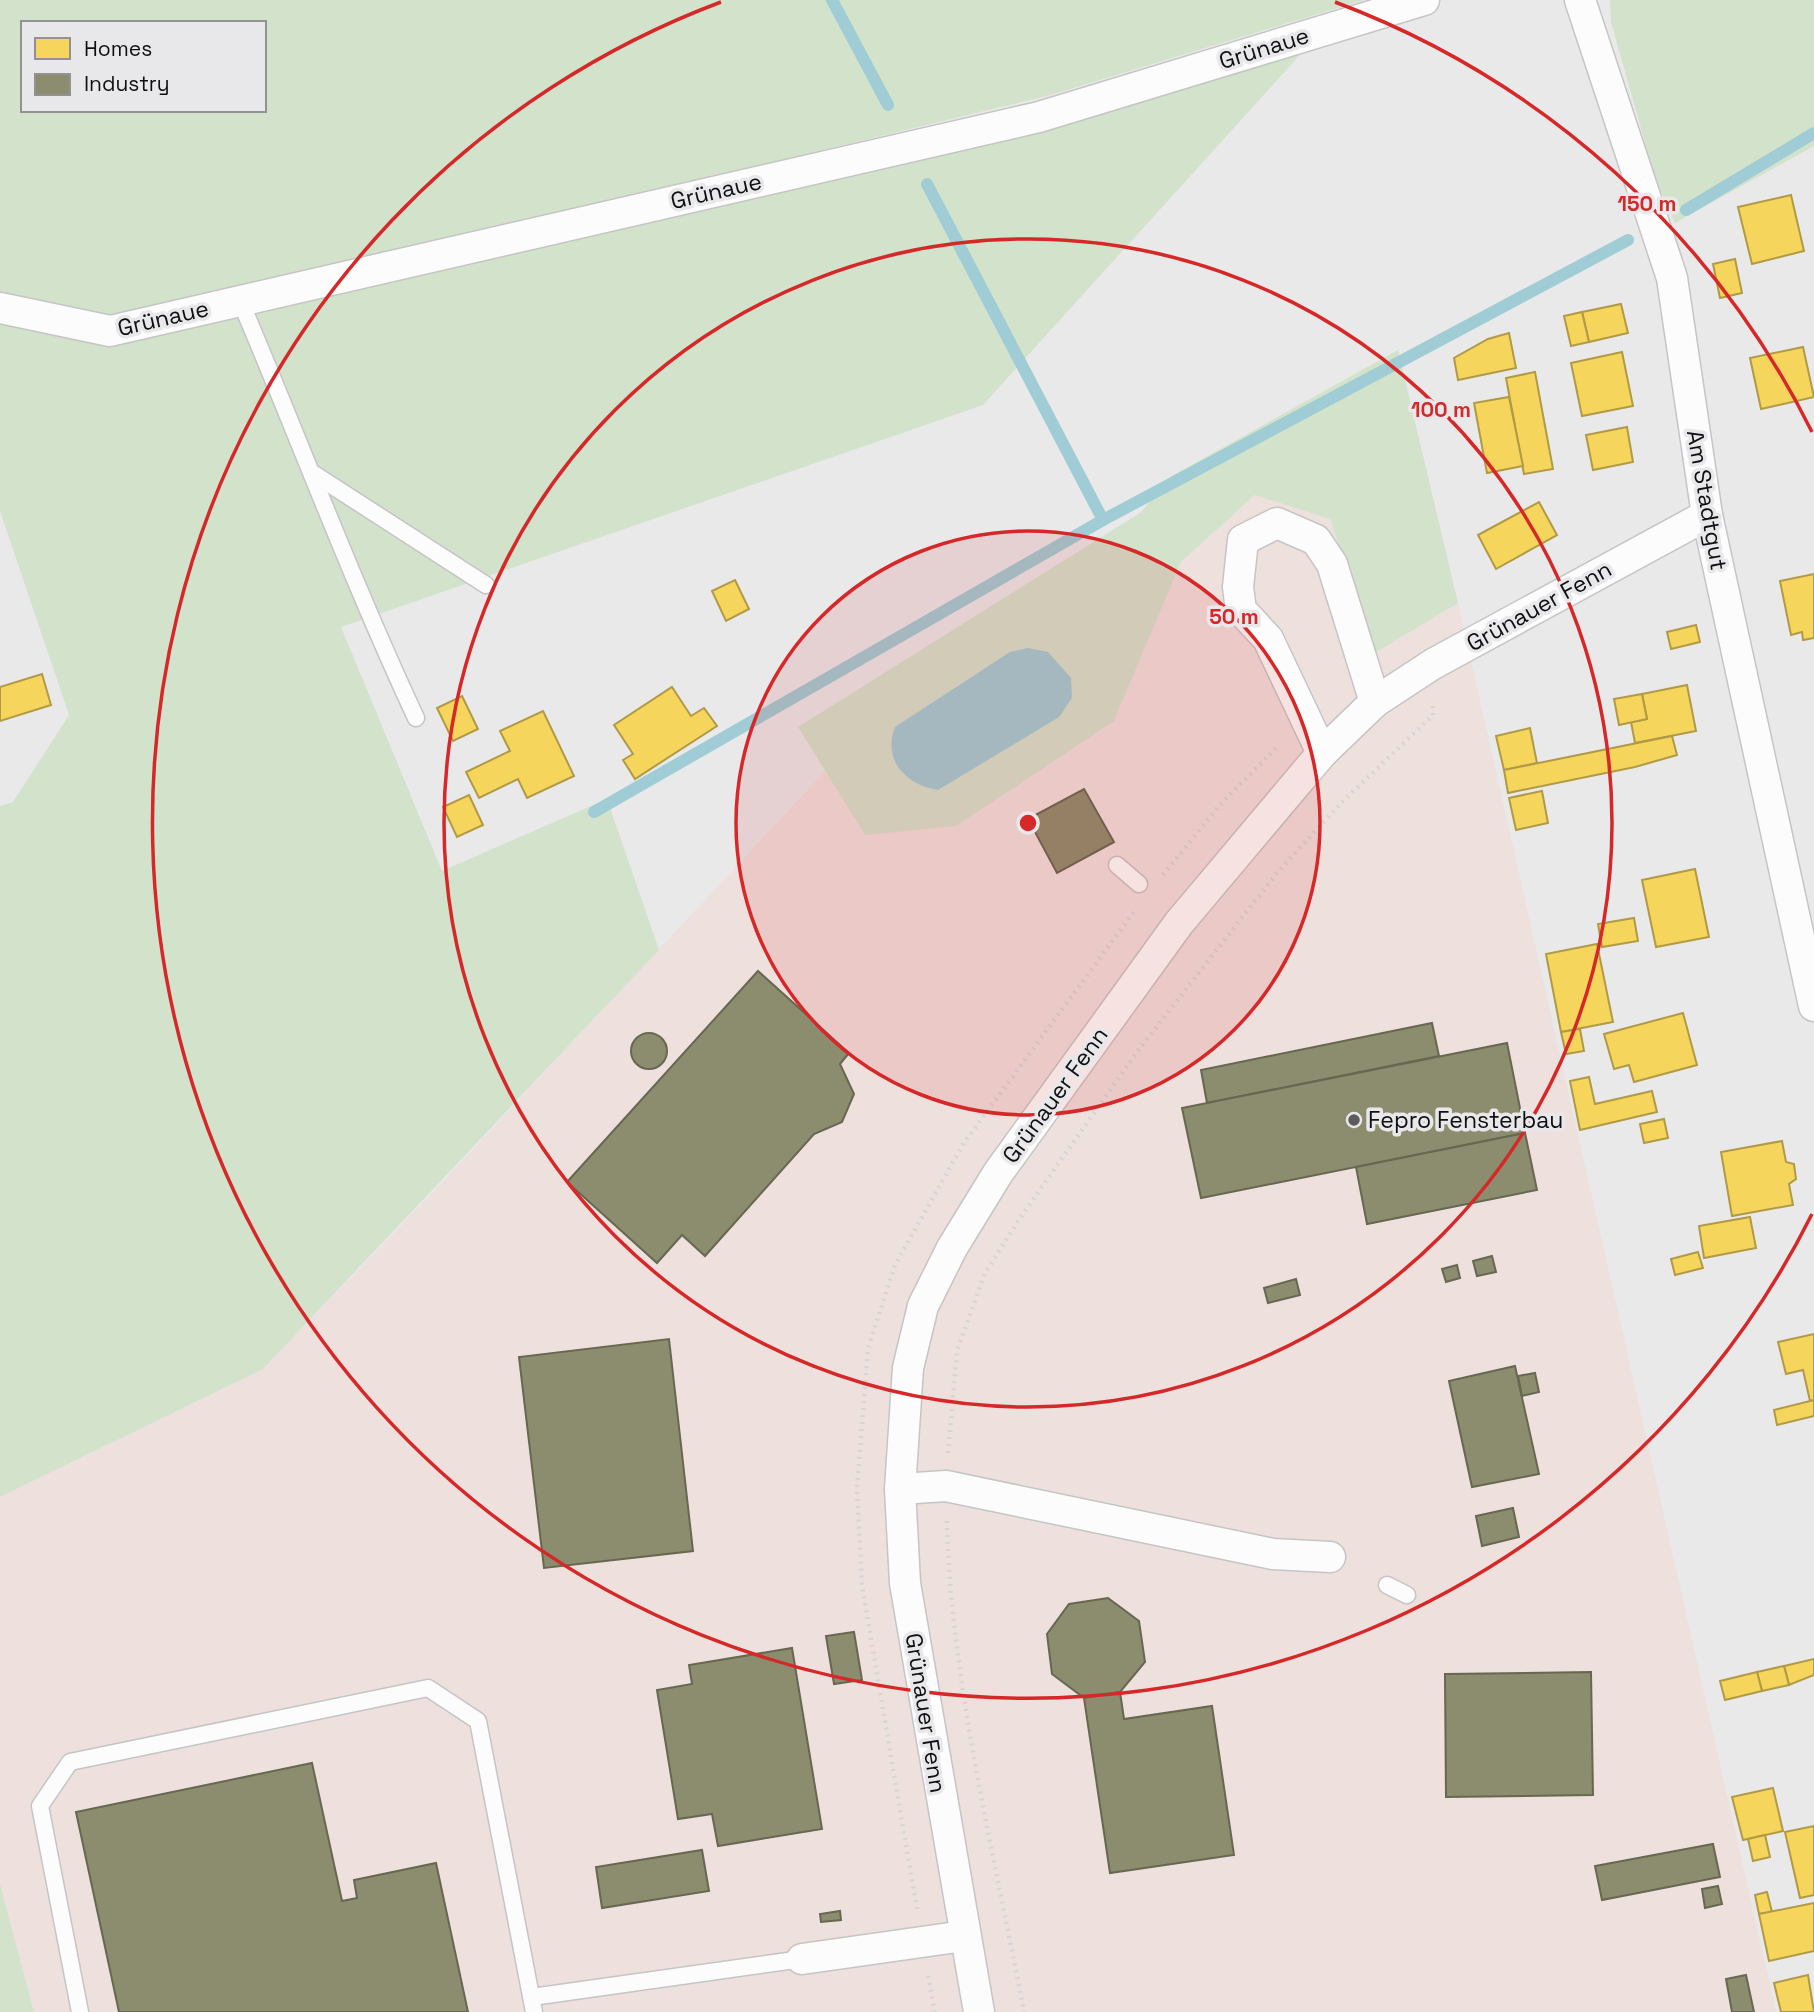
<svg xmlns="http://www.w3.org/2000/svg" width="1814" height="2012" font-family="'Space Grotesk',sans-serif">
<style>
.industrial{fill:#eee0dd}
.green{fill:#d2e2cb;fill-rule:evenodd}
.water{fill:#9fccd5}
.homes{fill:#f6d55c;stroke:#b19a46;stroke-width:2}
.industry{fill:#8c8c6e;stroke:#676752;stroke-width:2}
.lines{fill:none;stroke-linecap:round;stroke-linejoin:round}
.stream{stroke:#9fccd5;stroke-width:12}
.service-casing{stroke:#c5c5c5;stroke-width:19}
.minor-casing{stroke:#c5c5c5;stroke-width:33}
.path{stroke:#d5d5d6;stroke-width:4.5;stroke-dasharray:2 5;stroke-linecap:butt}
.service{stroke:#fcfcfc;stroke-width:16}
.minor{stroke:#fcfcfc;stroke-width:30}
.ring{fill:none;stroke:#d62828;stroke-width:3.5}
.poi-dot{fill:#5c5c5d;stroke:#e8e8eb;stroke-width:2.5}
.labels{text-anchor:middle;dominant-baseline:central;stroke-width:7;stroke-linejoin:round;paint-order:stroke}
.street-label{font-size:23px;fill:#101011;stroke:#e8e8eb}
.poi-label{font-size:23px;fill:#101011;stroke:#e8e8eb;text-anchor:start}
.centre{fill:#d62828;stroke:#e8e8eb;stroke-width:3.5}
.ring-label{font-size:21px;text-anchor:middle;font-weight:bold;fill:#d62828;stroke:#e8e8eb;stroke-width:7;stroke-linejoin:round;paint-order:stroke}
</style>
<rect width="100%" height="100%" fill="#e9e9ea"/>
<polygon class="industrial" points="1255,495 1330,519 1376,651 1458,603 1776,2012 34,2012 0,1884 0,1497 263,1369 434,1191 825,771 865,835 1114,721 1181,562"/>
<g class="green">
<path d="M0 0H1364L1047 96 106 322 0 296ZM23 23H264V110H23Z"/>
<polygon points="1610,0 1814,0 1814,146 1675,223 1655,178 1611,22"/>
<polygon points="1307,47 983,405 341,627 442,871 607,799 659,950 263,1369 0,1497 0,806 13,802 69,715 0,511 0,323 107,344"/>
<polygon points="1398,350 1458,603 1376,652 1330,519 1255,495 1181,562 1114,721 956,826 865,835 798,727 1140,513 1170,477"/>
<polygon points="0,1884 34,2012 0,2012"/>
</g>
<path class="water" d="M1028 648 1048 652 1071 678 1072 698 1059 717 938 790C906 785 882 760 895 727L1010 652Z"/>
<g class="homes">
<polygon points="1791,195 1804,251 1752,264 1738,207"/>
<polygon points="1735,259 1742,293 1720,298 1713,264"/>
<polygon points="1621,304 1628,333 1589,342 1582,312"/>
<polygon points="1582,312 1589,342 1571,346 1564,316"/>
<polygon points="1509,333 1516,368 1458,380 1454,358 1488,339"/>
<polygon points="1803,347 1814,397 1761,409 1750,358"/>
<polygon points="1622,352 1633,406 1582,416 1571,363"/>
<polygon points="1535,372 1553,469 1524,474 1506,378"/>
<polygon points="1509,397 1523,466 1487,473 1474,403"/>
<polygon points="1627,427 1633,462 1593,470 1586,435"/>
<polygon points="1539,502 1557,535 1496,569 1478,535"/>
<polygon points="1814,574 1814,638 1803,640 1802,632 1791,635 1780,581"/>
<polygon points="735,580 749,609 726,621 712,591"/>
<polygon points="1696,625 1700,642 1671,649 1667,632"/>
<polygon points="42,674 51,705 0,721 0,687"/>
<polygon points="1687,685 1696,731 1635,743 1631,722 1647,719 1642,694"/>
<polygon points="672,687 691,716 704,708 717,726 635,779 623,760 633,754 614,725"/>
<polygon points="1642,694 1647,719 1619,725 1614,699"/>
<polygon points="462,696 478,729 453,741 437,708"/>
<polygon points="543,711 574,776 527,798 518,779 479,798 466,772 510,751 500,731"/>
<polygon points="1530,728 1537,763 1504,770 1496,736"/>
<polygon points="1672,736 1677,755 1635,767 1508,793 1504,770"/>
<polygon points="1542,791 1548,823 1516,830 1509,798"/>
<polygon points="469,795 483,825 457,837 443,807"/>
<polygon points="1695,869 1709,937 1656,947 1642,880"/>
<polygon points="1634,918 1638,941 1602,947 1598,924"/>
<polygon points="1597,944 1613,1022 1561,1032 1546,954"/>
<polygon points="1683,1013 1697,1065 1634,1082 1629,1065 1614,1069 1604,1034"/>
<polygon points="1580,1029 1584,1051 1566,1054 1561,1032"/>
<polygon points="1589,1077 1595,1104 1652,1091 1657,1112 1580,1130 1570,1081"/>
<polygon points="1664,1119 1668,1138 1644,1143 1640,1124"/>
<polygon points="1782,1141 1786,1162 1794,1164 1796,1179 1789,1184 1793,1205 1732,1216 1721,1152"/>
<polygon points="1750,1217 1756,1248 1704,1258 1699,1226"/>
<polygon points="1698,1252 1703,1268 1675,1275 1671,1259"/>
<polygon points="1814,1334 1814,1400 1810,1401 1803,1370 1786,1374 1778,1342"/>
<polygon points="1814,1400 1814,1416 1777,1425 1774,1410"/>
<polygon points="1814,1659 1814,1675 1789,1685 1784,1666"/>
<polygon points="1784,1666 1789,1685 1762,1691 1757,1672"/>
<polygon points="1757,1672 1762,1691 1725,1700 1720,1681"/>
<polygon points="1773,1788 1783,1831 1743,1840 1732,1797"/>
<polygon points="1814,1826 1814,1895 1800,1898 1785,1832"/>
<polygon points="1765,1835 1770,1857 1753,1861 1748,1839"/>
<polygon points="1767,1892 1772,1912 1759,1914 1755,1895"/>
<polygon points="1814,1903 1814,1951 1769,1961 1759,1914"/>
<polygon points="1808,1975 1814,2012 1781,2012 1774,1983"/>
</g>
<g class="industry">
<polygon points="1084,789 1114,842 1057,873 1028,819"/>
<polygon points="758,971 849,1053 840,1064 854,1094 842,1122 814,1134 705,1256 682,1235 657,1263 567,1182"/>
<polygon points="1432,1023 1439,1056 1207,1103 1201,1070"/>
<circle cx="649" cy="1051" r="18"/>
<polygon points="1507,1043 1525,1133 1201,1198 1182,1108"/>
<polygon points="1525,1133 1537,1190 1367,1224 1356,1167"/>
<polygon points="1492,1256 1496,1272 1477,1276 1473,1261"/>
<polygon points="1457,1265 1460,1278 1446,1282 1442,1269"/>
<polygon points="1296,1279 1300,1295 1268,1303 1264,1288"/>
<polygon points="669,1339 693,1551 544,1568 519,1357"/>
<polygon points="1515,1366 1539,1474 1472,1487 1449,1381"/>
<polygon points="1535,1373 1539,1392 1522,1396 1518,1376"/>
<polygon points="1513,1508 1519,1537 1482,1546 1476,1516"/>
<polygon points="1108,1598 1139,1621 1145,1662 1120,1692 1084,1698 1052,1674 1047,1634 1069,1604"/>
<polygon points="854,1632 862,1680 834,1684 826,1636"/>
<polygon points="792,1648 822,1829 718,1846 712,1814 678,1819 657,1690 692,1684 689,1665"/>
<polygon points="1591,1672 1593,1795 1446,1797 1445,1674"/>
<polygon points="1120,1692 1124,1719 1212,1706 1234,1855 1110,1873 1084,1698"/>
<polygon points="312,1763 342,1901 357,1898 354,1880 436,1863 468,2012 119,2012 76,1812"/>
<polygon points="1713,1844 1720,1877 1602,1900 1595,1866"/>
<polygon points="702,1850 709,1891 602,1908 596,1867"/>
<polygon points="1718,1886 1722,1904 1705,1908 1702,1889"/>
<polygon points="840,1911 841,1920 821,1922 820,1914"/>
<polygon points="1746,1975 1754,2012 1732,2012 1726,1979"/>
</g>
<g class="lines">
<g class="stream">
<polyline points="832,0 888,105"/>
<polyline points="927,184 1103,520"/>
<polyline points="1686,210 1814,133"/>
<polyline points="594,812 1103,520 1628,240"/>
</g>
<g class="service-casing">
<g id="service">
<path d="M240 300C299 439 352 581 416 718"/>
<polyline points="314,474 486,585"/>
<polyline points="1117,865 1139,884"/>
<polyline points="1387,1585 1407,1595"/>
<polyline points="532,1997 802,1959"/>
<polyline points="80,2012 40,1806 70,1762 428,1688 478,1721 534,2012"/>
</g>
</g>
<g class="minor-casing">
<g id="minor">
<polyline points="1580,0 1672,278 1707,515 1814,1006"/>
<polyline points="0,308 110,331 1039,117 1424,0"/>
<polyline points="1322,753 1268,639 1241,610 1238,587 1243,540 1277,523 1316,540 1332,564 1375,702"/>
<polyline points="900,1489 946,1486 1273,1554 1330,1557"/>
<polyline points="802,1959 964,1936"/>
<polyline points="979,2012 905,1583 900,1489 908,1368 923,1306 952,1248 998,1173 1179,923 1322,753 1375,702 1433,664 1707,515"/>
</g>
</g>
<g class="path">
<polyline points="1163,875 1219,806 1276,748 1279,749"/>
<polyline points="948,1453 957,1351 985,1273 1022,1215 1140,1048 1276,874 1341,803 1433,715 1433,706"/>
<path d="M947 1521C951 1683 994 1853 1024 2012"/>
<polyline points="917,1909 862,1586 857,1489 868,1348 895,1265 963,1144 1136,909"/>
<polyline points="928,1976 935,2012"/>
</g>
<use href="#service" class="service"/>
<use href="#minor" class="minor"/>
</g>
<circle cx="1028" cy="823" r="292" fill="#d62828" fill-opacity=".12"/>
<g class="ring">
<circle cx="1028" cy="823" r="292"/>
<circle cx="1028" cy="823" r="584"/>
<path d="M1812 1214A876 876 0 1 1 721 2M1335 2A876 876 0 0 1 1812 432"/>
</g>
<circle class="poi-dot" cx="1354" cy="1120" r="7"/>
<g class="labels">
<g class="street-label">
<text transform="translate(1264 48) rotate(-17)">Grünaue</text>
<text transform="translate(716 191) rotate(-13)">Grünaue</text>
<text transform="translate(163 318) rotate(-13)">Grünaue</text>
<text transform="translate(1707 500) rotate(80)">Am Stadtgut</text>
<text transform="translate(1539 606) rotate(-29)">Grünauer Fenn</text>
<text transform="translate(1055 1095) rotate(-54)">Grünauer Fenn</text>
<text transform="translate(926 1713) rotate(81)">Grünauer Fenn</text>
</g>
<g class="poi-label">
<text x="1368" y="1120">Fepro Fensterbau</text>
</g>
</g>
<circle cx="1028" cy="823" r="10" class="centre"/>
<g class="ring-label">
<text x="1647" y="211">150 m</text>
<text x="1441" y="417">100 m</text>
<text x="1234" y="624">50 m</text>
</g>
<rect x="21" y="21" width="245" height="91" fill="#e8e8eb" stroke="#929294" stroke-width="2"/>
<rect x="35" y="38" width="35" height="21" fill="#f6d55c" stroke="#929294" stroke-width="2"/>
<text x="84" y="56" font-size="21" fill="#101011">Homes</text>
<rect x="35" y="74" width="35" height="21" fill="#8c8c6e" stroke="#929294" stroke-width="2"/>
<text x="84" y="91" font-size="21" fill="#101011">Industry</text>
</svg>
